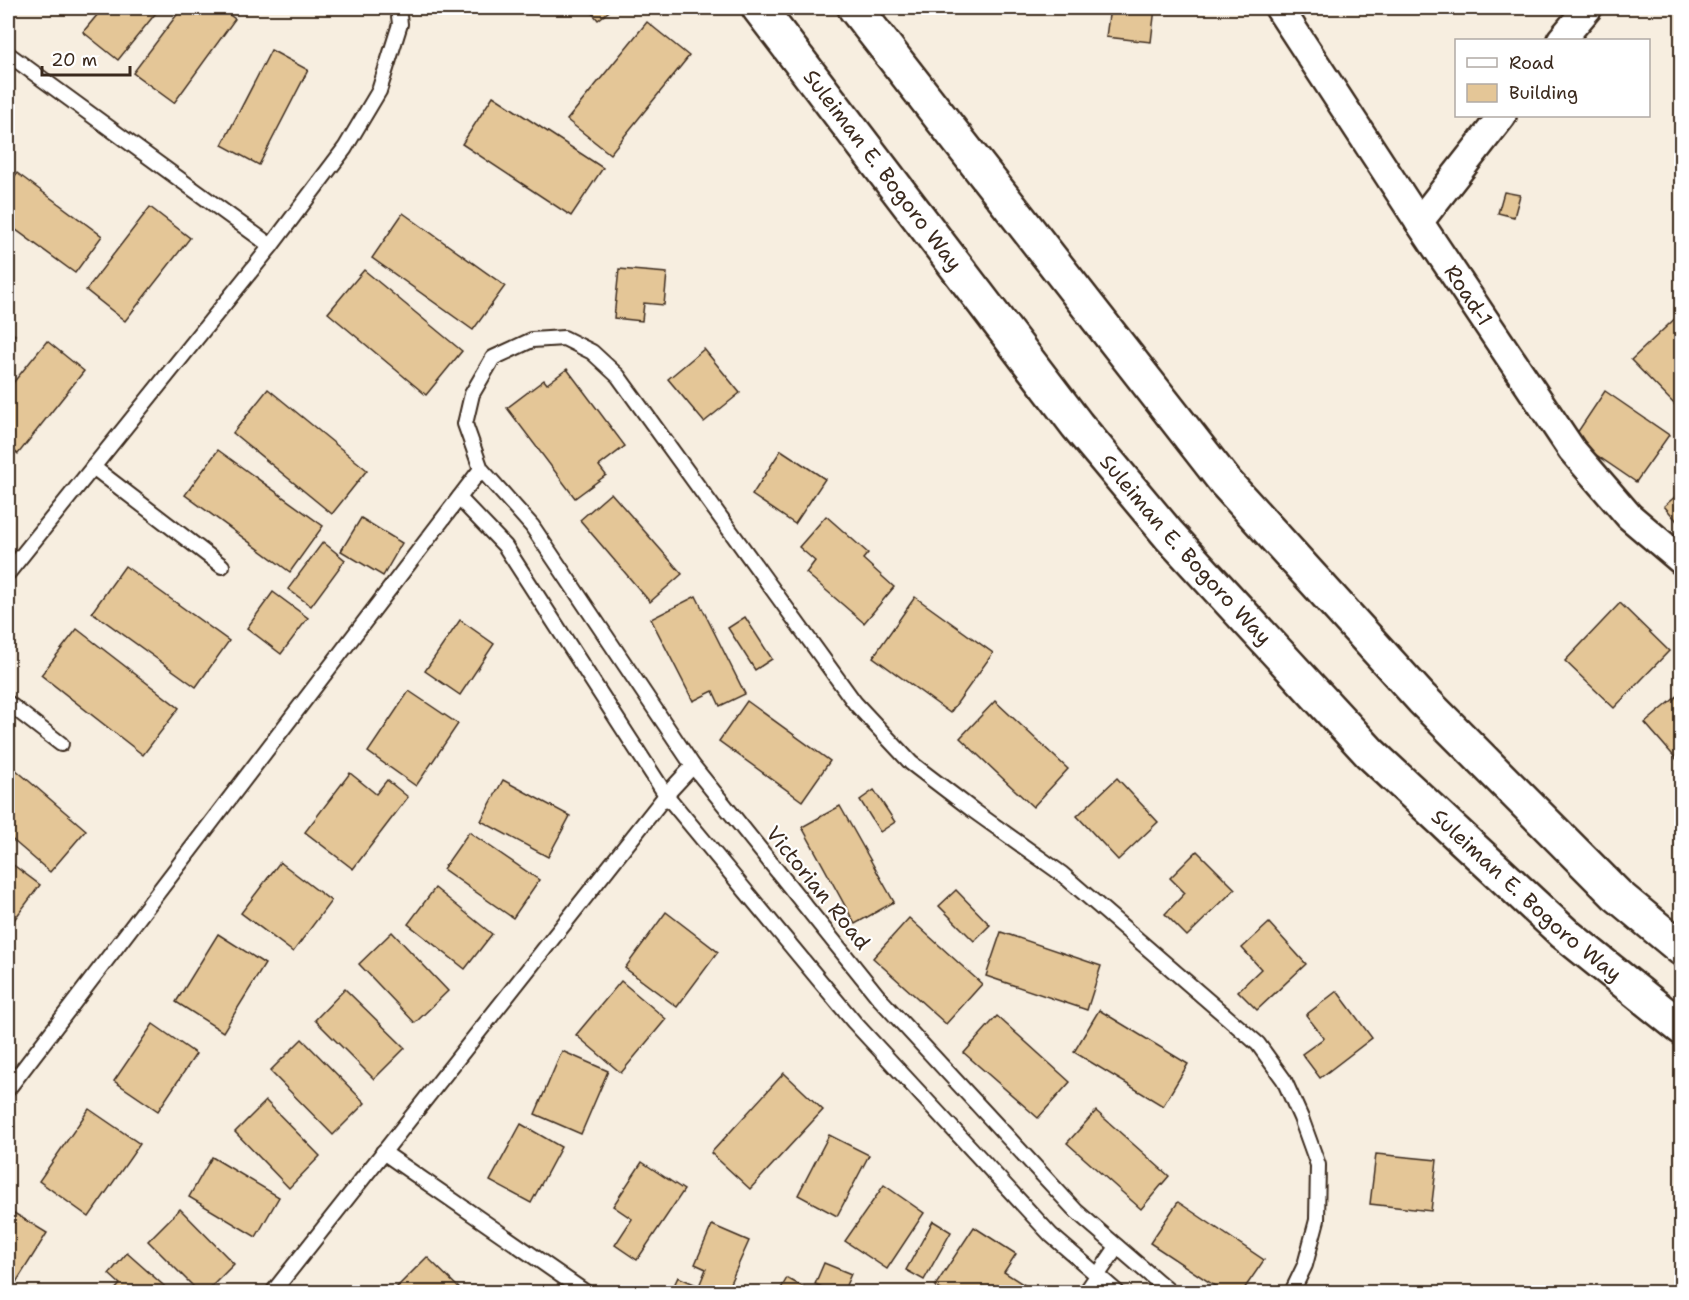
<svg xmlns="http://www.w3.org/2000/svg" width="1689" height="1300" font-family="'Shantell Sans',sans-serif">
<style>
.building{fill:#e4c697;stroke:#3b2a1e;stroke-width:1.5}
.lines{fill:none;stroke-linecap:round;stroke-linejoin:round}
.lane-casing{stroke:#3b2a1e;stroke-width:18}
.street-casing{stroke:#3b2a1e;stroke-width:32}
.secondary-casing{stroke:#3b2a1e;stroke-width:38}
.lane{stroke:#fff;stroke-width:14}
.street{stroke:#fff;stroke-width:27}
.secondary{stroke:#fff;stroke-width:33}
.labels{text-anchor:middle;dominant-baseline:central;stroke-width:4.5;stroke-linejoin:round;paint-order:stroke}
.street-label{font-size:21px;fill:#3b2a1e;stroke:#fff}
</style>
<rect width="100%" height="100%" fill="#f7eee0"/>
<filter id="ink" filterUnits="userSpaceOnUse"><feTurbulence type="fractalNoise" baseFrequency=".0167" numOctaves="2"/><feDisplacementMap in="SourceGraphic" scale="12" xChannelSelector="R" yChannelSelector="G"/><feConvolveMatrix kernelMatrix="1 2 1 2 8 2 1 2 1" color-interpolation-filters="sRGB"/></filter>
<g filter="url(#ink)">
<g class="building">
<polygon points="103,8 160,8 118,60 83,32"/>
<polygon points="182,8 220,8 235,19 174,103 133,73"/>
<polygon points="588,8 613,8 598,20"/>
<polygon points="1110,8 1155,8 1151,42 1106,37"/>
<polygon points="647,22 689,56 610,154 567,120"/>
<polygon points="271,50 308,70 259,165 222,145"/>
<polygon points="493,96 603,168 571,216 462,144"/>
<polygon points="17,173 102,236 75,273 8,224 8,186"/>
<polygon points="1504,192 1520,195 1514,217 1498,213"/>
<polygon points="150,207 190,238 125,321 86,290"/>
<polygon points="403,213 505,286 473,330 372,258"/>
<polygon points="619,269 667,273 664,305 644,303 642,321 614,318"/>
<polygon points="364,270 462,351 426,395 328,313"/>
<polygon points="1682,312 1682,412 1631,360"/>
<polygon points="8,329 15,335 8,345"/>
<polygon points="47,341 84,371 18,454 8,446 8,389"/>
<polygon points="704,349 740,393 704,422 668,379"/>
<polygon points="567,369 625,446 599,466 606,475 575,498 507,408 544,380 547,384"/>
<polygon points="268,389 367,470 332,514 233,433"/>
<polygon points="1605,391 1669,435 1636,482 1573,439"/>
<polygon points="218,450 323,526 290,572 185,495"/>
<polygon points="781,450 825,479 795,524 752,495"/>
<polygon points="611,493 682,574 650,602 580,520"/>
<polygon points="1676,496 1682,503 1682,527 1664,506"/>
<polygon points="826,516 868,553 863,559 894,587 864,623 806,573 815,561 799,547"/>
<polygon points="361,518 402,543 383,576 341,551"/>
<polygon points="323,542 345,560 311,606 288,589"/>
<polygon points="125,566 229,641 196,687 92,612"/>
<polygon points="273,592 308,618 281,654 247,628"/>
<polygon points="696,596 745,694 720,706 713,691 693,701 651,619"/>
<polygon points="915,597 993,653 950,713 873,657"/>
<polygon points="1620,603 1669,651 1614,708 1565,661"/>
<polygon points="745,617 772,659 755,670 728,628"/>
<polygon points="460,620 494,644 460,695 425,671"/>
<polygon points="77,629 179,708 143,755 41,675"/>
<polygon points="409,691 458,724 416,786 368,752"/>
<polygon points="1682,692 1682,758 1678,761 1645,723"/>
<polygon points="747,701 830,761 802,801 719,741"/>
<polygon points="995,701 1068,769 1033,807 960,738"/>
<polygon points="8,763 86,830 50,872 8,836"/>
<polygon points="350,773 376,794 387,780 408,797 353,869 305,832"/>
<polygon points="1117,778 1158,822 1118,860 1077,816"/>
<polygon points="503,780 570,816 548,857 481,821"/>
<polygon points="874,790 895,822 880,832 860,800"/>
<polygon points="840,806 894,902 855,924 802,827"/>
<polygon points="469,832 539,880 513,918 443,869"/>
<polygon points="1197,851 1235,889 1187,936 1165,914 1185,893 1170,878"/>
<polygon points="8,861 40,885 8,928"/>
<polygon points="280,862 331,901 293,952 241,913"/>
<polygon points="435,888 492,934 465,969 408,924"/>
<polygon points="956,890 990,925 974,941 939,906"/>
<polygon points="666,912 718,952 677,1007 625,968"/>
<polygon points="909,918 982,984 946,1024 873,958"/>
<polygon points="1269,923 1306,964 1257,1010 1238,991 1261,969 1242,948"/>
<polygon points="392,932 448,991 415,1023 359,964"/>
<polygon points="1001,932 1101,966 1087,1010 986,976"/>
<polygon points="218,934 265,964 223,1032 176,1002"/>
<polygon points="621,981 666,1019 621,1073 576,1035"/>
<polygon points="345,989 405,1048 374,1079 315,1020"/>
<polygon points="1337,991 1372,1038 1320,1078 1302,1054 1324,1038 1306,1015"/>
<polygon points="1099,1010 1188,1064 1163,1106 1074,1052"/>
<polygon points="997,1016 1070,1082 1038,1118 964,1053"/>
<polygon points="153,1024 196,1054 158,1111 114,1081"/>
<polygon points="302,1039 365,1103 333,1135 270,1071"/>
<polygon points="562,1051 608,1071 581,1134 535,1114"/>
<polygon points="784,1073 823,1110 750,1189 711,1153"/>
<polygon points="266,1101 320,1156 289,1188 235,1132"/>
<polygon points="89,1109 140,1144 89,1217 39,1181"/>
<polygon points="1096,1111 1169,1176 1141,1209 1067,1143"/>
<polygon points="521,1124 561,1147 531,1203 490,1181"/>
<polygon points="829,1135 869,1155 837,1216 798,1195"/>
<polygon points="1376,1154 1437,1160 1431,1211 1370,1204"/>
<polygon points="212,1157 279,1197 256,1237 189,1197"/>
<polygon points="642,1162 684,1190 637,1260 615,1245 632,1219 613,1206"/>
<polygon points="884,1185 924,1213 887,1269 845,1241"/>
<polygon points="1178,1202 1264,1260 1242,1292 1224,1292 1150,1243"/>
<polygon points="180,1209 234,1264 206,1292 199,1292 148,1241"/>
<polygon points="9,1210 47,1233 10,1292 8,1291 8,1212"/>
<polygon points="933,1221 951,1232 924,1280 906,1270"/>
<polygon points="712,1225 749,1241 726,1292 671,1292 678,1277 699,1286 706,1269 695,1264"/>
<polygon points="974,1227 1016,1254 1004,1272 1026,1286 1022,1292 944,1292 935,1286"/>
<polygon points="127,1253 171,1292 113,1292 120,1284 109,1274"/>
<polygon points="427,1257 463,1292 392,1292"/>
<polygon points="824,1263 851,1274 843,1292 834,1292 815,1284"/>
<polygon points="787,1278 812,1292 779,1292"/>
</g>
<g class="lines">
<g class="lane-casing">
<g id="lane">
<polyline points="8,54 271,246"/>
<polyline points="93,467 222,566"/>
<polyline points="459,498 505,546 666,795 854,1022 1051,1235 1117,1292"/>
<polyline points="8,573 271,246 345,148 379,91 400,24 398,8"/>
<polyline points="8,703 61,744"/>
<polyline points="8,1089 481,469"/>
<polyline points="383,1152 585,1292"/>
<polyline points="273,1292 666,795 693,766"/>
<polyline points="1086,1292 1117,1247"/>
<polyline points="1170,1292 1076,1211 880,999 693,766 532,526 481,469 465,424 472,394 493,358 532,340 564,338 592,352 618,376 855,703 911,763 974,811 1062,874 1258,1044 1284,1080 1301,1118 1318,1165 1317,1220 1305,1265 1292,1292"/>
</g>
</g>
<g class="street-casing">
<g id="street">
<path id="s1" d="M1279 8 1419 222 1572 450 1629 516 1682 561"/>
<polyline points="1561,40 1588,8"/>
<polyline points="1419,222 1502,116"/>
</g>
</g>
<g class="secondary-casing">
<g id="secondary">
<path id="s2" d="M759 8 1077 425 1169 535 1370 753 1564 933 1682 1028"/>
<polyline points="855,8 1226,483 1422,699 1617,895 1682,949"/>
</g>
</g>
<use href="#lane" class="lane"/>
<use href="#street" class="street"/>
<use href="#secondary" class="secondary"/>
</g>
</g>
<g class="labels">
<g class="street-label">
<text stroke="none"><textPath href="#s2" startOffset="204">Suleiman E. Bogoro Way</textPath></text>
<text stroke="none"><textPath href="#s1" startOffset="344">Road-1</textPath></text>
<text stroke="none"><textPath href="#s2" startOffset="690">Suleiman E. Bogoro Way</textPath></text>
<text transform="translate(818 888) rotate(51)">Victorian Road</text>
<text stroke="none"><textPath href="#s2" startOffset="1176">Suleiman E. Bogoro Way</textPath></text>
</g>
</g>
<rect width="1689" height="1300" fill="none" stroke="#fff" stroke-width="30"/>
<rect x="15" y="15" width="1659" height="1270" fill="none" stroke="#3b2a1e" stroke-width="2" filter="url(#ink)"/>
<rect x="1455" y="39" width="195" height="78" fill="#ffffff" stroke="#b1aaa5" stroke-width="1.5"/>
<rect x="1467" y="58" width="30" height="9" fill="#ffffff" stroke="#b1aaa5" stroke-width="1.5"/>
<text x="1509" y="69" font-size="18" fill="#3b2a1e">Road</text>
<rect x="1467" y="84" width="30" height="18" fill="#e4c697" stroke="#b1aaa5" stroke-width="1.5"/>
<text x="1509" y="99" font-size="18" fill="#3b2a1e">Building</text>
<path d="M42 66v9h88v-9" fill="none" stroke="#3b2a1e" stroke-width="3"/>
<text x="51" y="66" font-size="18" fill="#3b2a1e" stroke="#ffffff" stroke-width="4.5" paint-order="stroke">20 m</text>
</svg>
